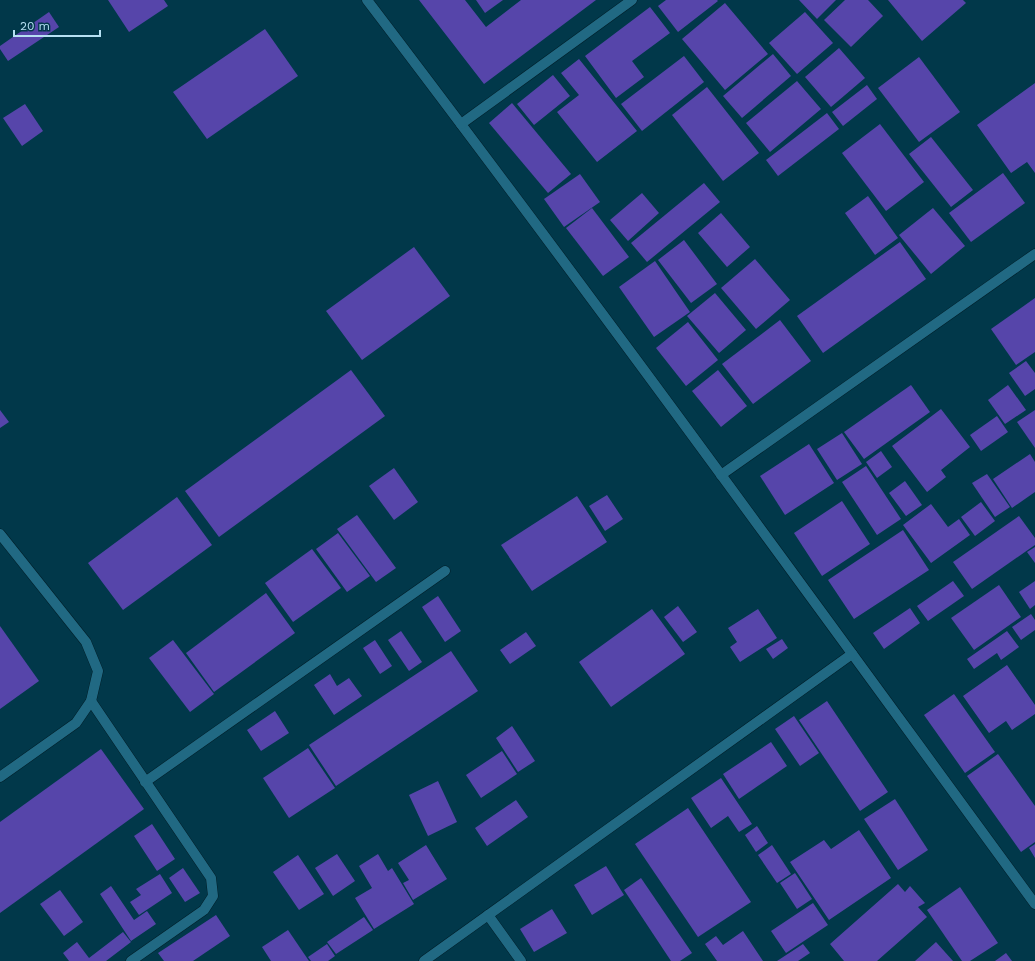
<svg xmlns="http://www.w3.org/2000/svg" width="1035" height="961" font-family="'Work Sans',sans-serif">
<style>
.building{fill:#5645aa}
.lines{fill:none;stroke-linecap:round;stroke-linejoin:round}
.minor-casing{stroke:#011e28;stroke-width:11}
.minor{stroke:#216983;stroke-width:10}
</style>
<rect width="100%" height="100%" fill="#01384a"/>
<g class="building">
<polygon points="108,0 164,0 168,6 129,32"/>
<polygon points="419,0 465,0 486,27 521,0 596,0 484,84"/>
<polygon points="476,0 503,0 485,13"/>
<polygon points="666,0 717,0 718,1 678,32 658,6"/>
<polygon points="799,0 836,0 817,19"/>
<polygon points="845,0 868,0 883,16 851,47 824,20"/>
<polygon points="888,0 963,0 966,3 922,41"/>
<polygon points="725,3 768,54 725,90 682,39"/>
<polygon points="650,7 670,33 632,61 644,77 616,98 585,56"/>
<polygon points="49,12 59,27 8,61 0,49 0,46"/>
<polygon points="805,12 833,43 797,74 769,43"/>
<polygon points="265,29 298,76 207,139 173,92"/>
<polygon points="839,48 865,78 831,107 805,77"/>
<polygon points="773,54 791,76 742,118 723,96"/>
<polygon points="684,56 704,82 642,131 621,104"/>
<polygon points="919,57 960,112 919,142 878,88"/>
<polygon points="579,59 637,131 597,162 557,112 579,95 561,73"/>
<polygon points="553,75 570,96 534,125 517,104"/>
<polygon points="797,81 821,109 770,152 746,123"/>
<polygon points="1035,83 1035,173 1027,162 1011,173 977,125"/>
<polygon points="867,85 877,99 843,126 832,112"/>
<polygon points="707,87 759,153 723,181 672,115"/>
<polygon points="512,103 571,174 548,193 489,123"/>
<polygon points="25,104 43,131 22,146 3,118"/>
<polygon points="827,113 839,129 778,176 766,160"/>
<polygon points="880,124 924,182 886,211 842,153"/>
<polygon points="931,137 973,190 951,207 909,154"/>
<polygon points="1003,173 1025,203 971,242 949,213"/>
<polygon points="580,174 600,202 564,227 544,199"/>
<polygon points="704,183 720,202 647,262 631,243"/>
<polygon points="642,193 659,213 628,241 610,220"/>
<polygon points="868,196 898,238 875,255 845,213"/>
<polygon points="592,208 629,257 603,276 566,228"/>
<polygon points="933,208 965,246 931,274 899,235"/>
<polygon points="721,213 750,247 727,267 698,233"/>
<polygon points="684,240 717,284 691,303 658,260"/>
<polygon points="900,242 926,279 823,353 797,316"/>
<polygon points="414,247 450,296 362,360 326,311"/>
<polygon points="755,259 790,300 756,329 721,288"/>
<polygon points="655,261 690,312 654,337 619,287"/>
<polygon points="715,293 746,330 719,353 687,316"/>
<polygon points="1035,298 1035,352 1016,365 991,329"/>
<polygon points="780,320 811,361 753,404 722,364"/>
<polygon points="688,322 718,360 686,386 656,348"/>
<polygon points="1026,361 1035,373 1035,389 1025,396 1009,373"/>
<polygon points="351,370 385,416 219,537 185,491"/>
<polygon points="718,370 747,406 721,427 692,391"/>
<polygon points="911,385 930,412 864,459 844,432"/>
<polygon points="1008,385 1026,410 1005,424 988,400"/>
<polygon points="941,409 970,447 941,470 946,477 927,492 892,446"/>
<polygon points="0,410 9,422 0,428"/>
<polygon points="1035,410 1035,448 1017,422"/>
<polygon points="997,416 1008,432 981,451 970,435"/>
<polygon points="842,433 862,464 837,480 817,449"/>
<polygon points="809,444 834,483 785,515 760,476"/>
<polygon points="881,451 892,467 877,478 866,462"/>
<polygon points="1030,454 1035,462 1035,492 1012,508 993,479"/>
<polygon points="866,466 901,519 877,535 842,482"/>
<polygon points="394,468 418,502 394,520 369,486"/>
<polygon points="987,474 1010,507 995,517 972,483"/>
<polygon points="905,481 922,505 906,516 889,493"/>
<polygon points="607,495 623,519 605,531 589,506"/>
<polygon points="577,496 607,542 532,591 501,545"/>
<polygon points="177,497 212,545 123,610 88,563"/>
<polygon points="842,501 870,544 822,576 794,533"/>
<polygon points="981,502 995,521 975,536 961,517"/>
<polygon points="931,504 948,527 959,519 970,535 931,563 903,525"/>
<polygon points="357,515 396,568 376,582 337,529"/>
<polygon points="1019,516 1035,538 1035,545 972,589 953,562"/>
<polygon points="903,530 929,570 854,619 828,580"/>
<polygon points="338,533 370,576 347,592 316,549"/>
<polygon points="1035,547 1035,563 1027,552"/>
<polygon points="312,549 341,588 293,622 265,583"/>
<polygon points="953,581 964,596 928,621 917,606"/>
<polygon points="1035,581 1035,605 1030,609 1019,592"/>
<polygon points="999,585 1021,617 974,650 951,618"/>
<polygon points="266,593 295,633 214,692 186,653"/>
<polygon points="438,596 461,631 445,642 422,607"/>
<polygon points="678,606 697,632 683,642 664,617"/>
<polygon points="910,608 920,623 884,649 873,633"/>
<polygon points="652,609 685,654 611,707 579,662"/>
<polygon points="758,609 777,638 740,662 730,647 737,642 728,628"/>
<polygon points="1031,614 1035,620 1035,630 1021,640 1012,627"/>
<polygon points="0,626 39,681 0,709"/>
<polygon points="401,631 422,662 409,671 388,640"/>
<polygon points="1007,631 1019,647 1001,660 997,653 974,669 967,659"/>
<polygon points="526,632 536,646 510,664 500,650"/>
<polygon points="782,639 788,648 773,659 766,649"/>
<polygon points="173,640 214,694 190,712 149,658"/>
<polygon points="375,640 392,666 380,674 363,648"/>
<polygon points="451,651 478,691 336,786 309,745"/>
<polygon points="1007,665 1035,705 1035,714 1012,730 1006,721 989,733 963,696"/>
<polygon points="330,674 337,686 349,678 362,696 334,715 314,685"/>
<polygon points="954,694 995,752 965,773 924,715"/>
<polygon points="827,701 888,792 860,811 799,720"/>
<polygon points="275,711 289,733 261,751 247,730"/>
<polygon points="794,716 819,753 800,766 775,729"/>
<polygon points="512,726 535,761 518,772 496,738"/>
<polygon points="771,742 787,766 739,799 723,774"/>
<polygon points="308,748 335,788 289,818 263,778"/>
<polygon points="101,749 144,809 0,913 0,822"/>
<polygon points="502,751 517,774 481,798 466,775"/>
<polygon points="998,754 1035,806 1035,842 1021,852 967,776"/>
<polygon points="721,778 752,824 739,832 728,816 711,828 691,798"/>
<polygon points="438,781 457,822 428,836 409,795"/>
<polygon points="895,799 928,850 898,870 864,819"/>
<polygon points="516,800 528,817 487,846 475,828"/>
<polygon points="688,808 751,902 698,937 635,844"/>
<polygon points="152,824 175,859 157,871 134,836"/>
<polygon points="757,826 768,843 756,852 745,835"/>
<polygon points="859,830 891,878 829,920 790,862 824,840 831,849"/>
<polygon points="1035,844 1035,858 1029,848"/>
<polygon points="426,845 447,879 413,900 403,883 409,880 398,863"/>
<polygon points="772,845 791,874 777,883 758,855"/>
<polygon points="337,854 355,881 333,896 315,868"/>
<polygon points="378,854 388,871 392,868 414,904 374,929 355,898 372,888 359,866"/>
<polygon points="298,855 324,894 299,910 273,872"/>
<polygon points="606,866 624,895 592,915 574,885"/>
<polygon points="183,868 200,893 185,902 169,878"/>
<polygon points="795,873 812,899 797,909 780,883"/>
<polygon points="160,874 172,893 139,915 130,902 141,895 136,889"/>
<polygon points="641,878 692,953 680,961 671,961 624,890"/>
<polygon points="898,884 905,892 910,886 925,903 918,907 927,917 877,961 844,961 830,944"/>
<polygon points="111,886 134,920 147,911 156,924 131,941 100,894"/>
<polygon points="960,887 998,943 970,961 962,961 927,910"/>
<polygon points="60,890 83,922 64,936 40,904"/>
<polygon points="813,903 828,925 786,953 771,931"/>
<polygon points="552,909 567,933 534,952 520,929"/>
<polygon points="216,915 230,936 193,961 164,961 158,953"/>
<polygon points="364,917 373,930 336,954 327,942"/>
<polygon points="288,930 309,961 271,961 262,947"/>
<polygon points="743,931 763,961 717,961 705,944 716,936 723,945"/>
<polygon points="123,932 131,942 106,961 69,961 63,953 77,942 89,958"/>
<polygon points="936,942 953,961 915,961"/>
<polygon points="327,944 335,956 328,961 311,961 308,957"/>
<polygon points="803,944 810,953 798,961 777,961"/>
<polygon points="1006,953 1012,961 995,961"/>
</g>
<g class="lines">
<g class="minor-casing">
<g id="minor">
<path d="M367 0C594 298 814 602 1035 904"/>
<polyline points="461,124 632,0"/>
<polyline points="721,475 1035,254"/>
<polyline points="0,534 86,642 98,671 91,701 76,723 0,777"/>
<polyline points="91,701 211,878 213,896 204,910 131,961"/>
<polyline points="145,782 445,571"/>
<polyline points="488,915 521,961"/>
<polyline points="424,961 852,654"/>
</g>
</g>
<use href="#minor" class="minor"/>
</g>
<path d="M14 30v6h86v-6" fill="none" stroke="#b6e0f3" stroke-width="2"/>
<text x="20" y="30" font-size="12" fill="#b6e0f3" stroke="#01384a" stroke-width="3" paint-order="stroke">20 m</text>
</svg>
